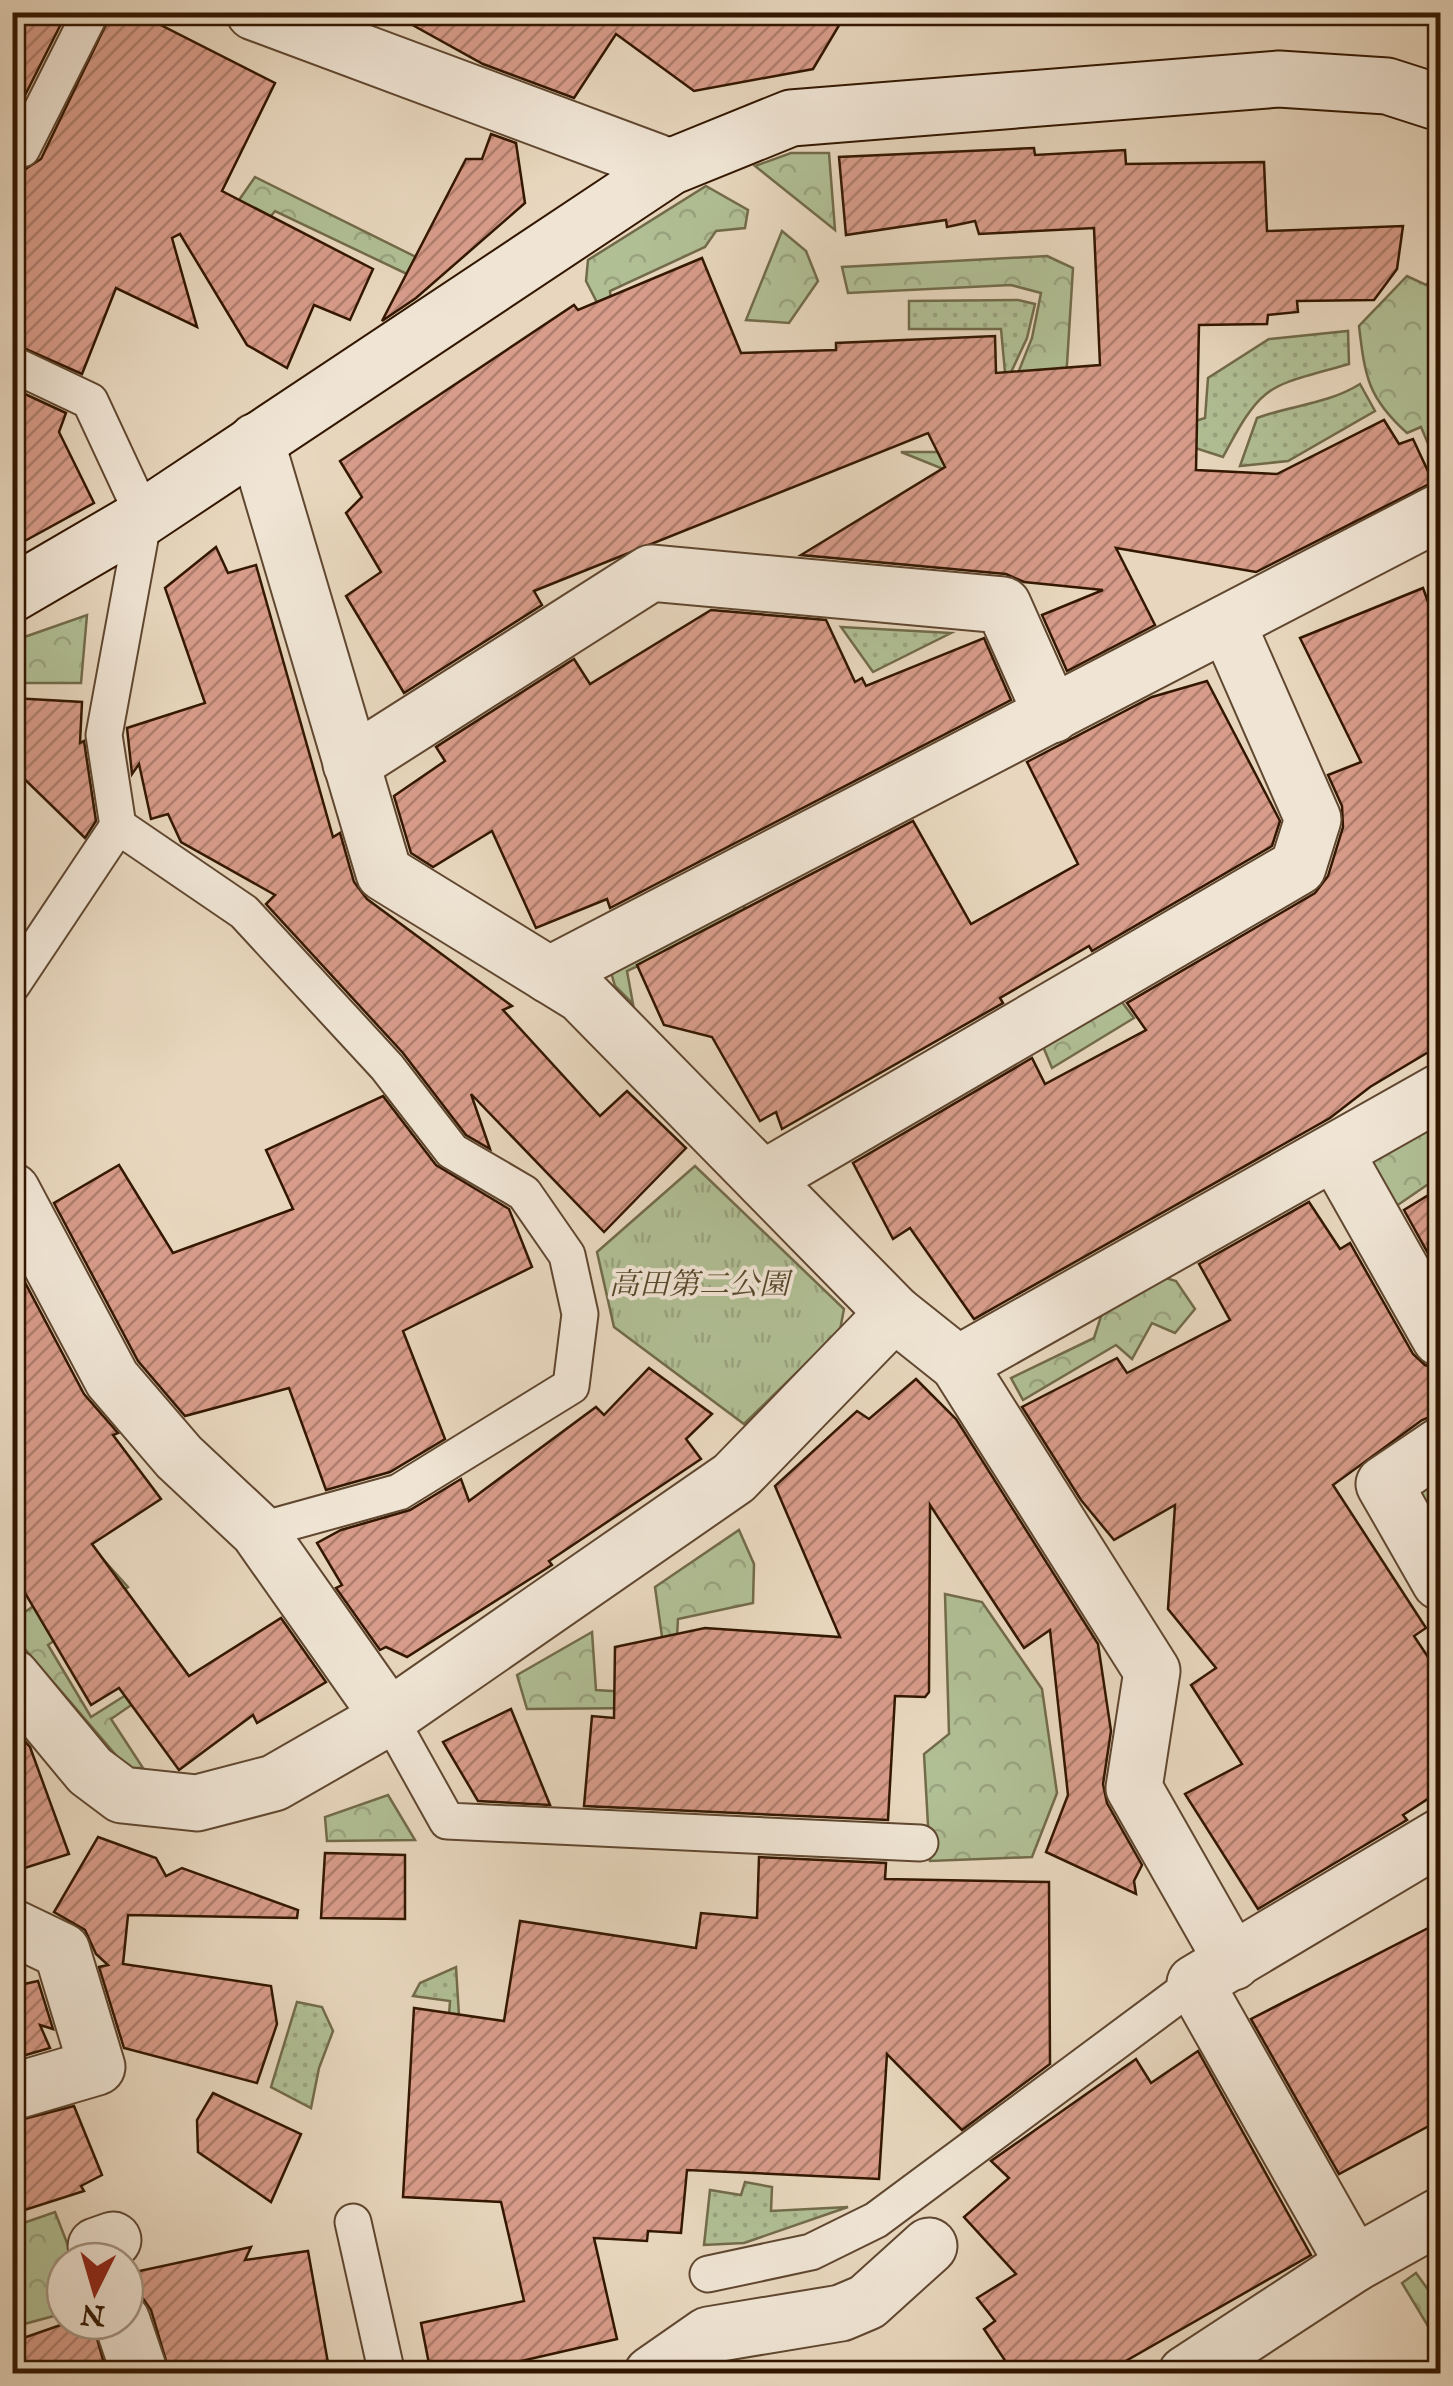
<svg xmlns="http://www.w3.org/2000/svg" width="1453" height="2386" font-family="'IM FELL English','Noto Serif JP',serif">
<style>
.grass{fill:url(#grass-dots);stroke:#726b4a;stroke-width:2.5}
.forest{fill:url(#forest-crowns);stroke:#726b4a;stroke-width:2.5}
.park{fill:url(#park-tufts);stroke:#726b4a;stroke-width:2.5}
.building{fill:url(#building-hatch);stroke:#331700;stroke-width:2.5}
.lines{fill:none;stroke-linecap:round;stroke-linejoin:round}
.lane-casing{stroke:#604730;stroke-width:39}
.street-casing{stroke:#604730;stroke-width:59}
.secondary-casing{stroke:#331700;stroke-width:59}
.lane{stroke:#f0e5d5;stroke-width:35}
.street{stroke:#f0e5d5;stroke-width:55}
.secondary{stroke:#f0e5d5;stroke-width:55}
.labels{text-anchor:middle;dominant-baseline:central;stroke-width:8;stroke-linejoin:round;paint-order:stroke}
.park-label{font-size:30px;font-style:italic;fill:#59492d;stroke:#f0e5d5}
</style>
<defs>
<pattern id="grass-dots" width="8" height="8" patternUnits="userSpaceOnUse" patternTransform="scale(2.5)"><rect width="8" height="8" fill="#b1bf95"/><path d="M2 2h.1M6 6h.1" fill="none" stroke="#99a37f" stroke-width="1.8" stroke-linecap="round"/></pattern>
<pattern id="forest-crowns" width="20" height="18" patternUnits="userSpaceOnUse" patternTransform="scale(2.5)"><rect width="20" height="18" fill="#b1bf95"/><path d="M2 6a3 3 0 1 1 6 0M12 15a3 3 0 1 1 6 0" fill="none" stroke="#99a37f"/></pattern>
<pattern id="park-tufts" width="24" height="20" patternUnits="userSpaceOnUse" patternTransform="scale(2.5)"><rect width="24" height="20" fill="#b1bf95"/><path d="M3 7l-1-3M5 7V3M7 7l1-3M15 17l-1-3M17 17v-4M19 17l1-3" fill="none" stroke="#99a37f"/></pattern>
<pattern id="building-hatch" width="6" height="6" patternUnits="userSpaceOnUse" patternTransform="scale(2.5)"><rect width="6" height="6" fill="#d89c8a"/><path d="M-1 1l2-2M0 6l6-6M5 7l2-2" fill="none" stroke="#b07e6e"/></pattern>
</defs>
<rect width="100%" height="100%" fill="#e8d7be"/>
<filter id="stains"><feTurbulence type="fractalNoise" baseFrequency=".002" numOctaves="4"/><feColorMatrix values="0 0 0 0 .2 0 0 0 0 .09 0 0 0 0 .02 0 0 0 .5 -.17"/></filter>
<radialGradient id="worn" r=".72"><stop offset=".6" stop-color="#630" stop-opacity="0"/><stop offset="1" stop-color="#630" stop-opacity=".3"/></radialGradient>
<g class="grass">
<polygon points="1018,300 1035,304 1027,338 1006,383 1001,329 909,329 909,301"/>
<path d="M1348 331 1349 364C1268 387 1263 381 1223 457L1186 445 1182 425 1205 418 1208 378 1269 339Z"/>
<path d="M1360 384 1375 411 1288 461 1240 466 1257 418C1292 405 1328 404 1360 384Z"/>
<polygon points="841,627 951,633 873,672"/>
<polygon points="456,1967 459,2016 445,2072 450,2001 413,1996 420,1983"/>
<polygon points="297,2002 322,2007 333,2031 319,2068 311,2108 271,2087"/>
<polygon points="745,2182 772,2187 771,2211 848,2207 744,2243 704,2245 710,2190 741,2195"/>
</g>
<g class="forest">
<polygon points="791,153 829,153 835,230 755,166"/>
<polygon points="255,177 416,257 409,275 275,211 263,226 232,210"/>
<polygon points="706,186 748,210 745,228 716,231 705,247 610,291 612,312 603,314 586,281 588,260"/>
<polygon points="782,231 806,251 818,281 789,323 746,320"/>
<polygon points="1047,256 1073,268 1067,364 1053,455 948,471 901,452 950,452 1010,393 1032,338 1041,293 1011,285 848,293 842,267"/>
<path d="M1440 269V340L1436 349 1440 352V472L1421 427 1407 433C1368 398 1365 377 1359 326L1407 276 1426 285Z"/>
<polygon points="87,615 81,683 13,683 13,641"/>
<polygon points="736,901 751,912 627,971 633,1004 615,986 607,959"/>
<polygon points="1119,998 1134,1018 1052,1068 1042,1044"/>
<polygon points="1440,1123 1440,1176 1392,1209 1368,1158"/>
<polygon points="1159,1276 1176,1281 1195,1309 1175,1333 1152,1323 1132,1359 1116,1345 1023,1400 1011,1378 1094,1338 1104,1307"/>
<polygon points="1440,1468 1440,1514 1427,1522 1410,1487"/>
<polygon points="739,1530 754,1564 753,1603 678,1619 672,1722 638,1708 527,1709 517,1675 592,1632 596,1690 661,1694 665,1658 655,1587"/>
<polygon points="102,1558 128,1587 48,1645 91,1717 175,1664 182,1670 111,1719 143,1768 127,1768 13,1635 12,1621"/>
<polygon points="945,1594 982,1602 1042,1689 1057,1793 1032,1857 930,1861 924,1754 949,1734"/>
<polygon points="388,1795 415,1840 327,1841 325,1817"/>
<polygon points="55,2212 74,2261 65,2261 65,2313 13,2327 12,2227"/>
<polygon points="1416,2273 1440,2306 1440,2346 1402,2283"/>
</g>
<polygon class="park" points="695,1166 844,1309 840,1330 744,1424 614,1327 597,1252"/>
<g class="building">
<polygon points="12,12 67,12 12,121"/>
<polygon points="112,12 135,12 275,83 222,191 373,269 350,320 314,305 287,368 247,345 180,234 172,238 197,327 116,288 82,374 12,343 12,168 24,170 41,159"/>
<polygon points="389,12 847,12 813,69 694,91 616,34 574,98 483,64"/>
<polygon points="491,134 516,143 525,203 416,298 382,321 466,159 482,159"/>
<polygon points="1034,148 1035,155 1125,150 1126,164 1264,162 1267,231 1403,226 1397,269 1374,300 1297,301 1298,312 1268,315 1267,324 1199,325 1196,470 1277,474 1384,420 1399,444 1413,439 1433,482 1256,572 1116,548 1155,625 1067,671 1042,615 1103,590 1024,582 1006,574 801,555 945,467 928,433 534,591 542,605 404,693 346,596 381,572 346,513 362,497 340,461 574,305 578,310 702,258 741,353 836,350 836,343 995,336 996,373 1100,365 1094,228 979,234 975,221 947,227 946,220 846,235 839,157"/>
<polygon points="12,388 66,413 59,432 94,503 12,548"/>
<polygon points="216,547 228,573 256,565 333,837 340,833 354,882 367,899 512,1006 503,1010 600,1116 627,1091 686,1148 604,1232 471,1094 490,1149 466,1135 403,1053 266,904 275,895 181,842 168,814 151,819 139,764 132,774 127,728 205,703 165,588"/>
<polygon points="1423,588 1440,635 1440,1045 1370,1087 1330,1118 974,1319 910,1228 893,1239 853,1163 1032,1058 1045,1084 1146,1030 1127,1003 1315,893 1328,876 1343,827 1342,806 1328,775 1361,762 1300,638"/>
<polygon points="711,610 826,620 855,682 862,678 866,686 984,638 1011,700 610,908 607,899 536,928 492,831 433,867 411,853 394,796 445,761 436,747 574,659 590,684"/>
<polygon points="1207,681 1280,821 1272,846 1092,951 1089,946 1000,998 1003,1003 782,1129 776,1112 760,1121 712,1037 664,1025 637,965 913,821 971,924 1078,864 1027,762 1152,697"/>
<polygon points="12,698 82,702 80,743 84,741 96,821 85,838 12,767"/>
<polygon points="383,1096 436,1165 509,1209 532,1267 403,1331 445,1439 390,1472 326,1490 289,1388 185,1416 138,1361 54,1203 119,1165 173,1253 293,1209 266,1150"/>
<polygon points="1440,1188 1440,1275 1404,1210"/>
<polygon points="1309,1202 1340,1249 1350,1243 1413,1354 1425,1365 1440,1369 1440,1413 1422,1420 1333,1485 1426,1628 1414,1636 1440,1675 1440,1791 1403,1815 1407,1820 1258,1909 1185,1794 1242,1764 1191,1685 1216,1668 1168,1609 1175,1505 1114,1540 1081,1500 1022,1407 1117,1358 1127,1373 1230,1320 1199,1264"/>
<polygon points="12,1258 84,1394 118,1433 113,1435 161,1499 92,1544 189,1676 281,1618 326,1682 257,1723 253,1715 179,1770 119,1688 91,1705 12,1571"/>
<polygon points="649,1368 712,1414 686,1439 701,1459 549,1561 552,1565 407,1657 386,1647 380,1650 336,1588 342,1585 317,1543 341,1530 410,1510 461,1479 469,1501 596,1407 604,1415"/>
<polygon points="916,1379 956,1419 1098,1644 1111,1731 1103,1784 1107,1803 1142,1865 1134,1881 1136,1894 1046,1852 1068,1795 1050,1630 1024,1648 930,1505 929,1692 925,1697 895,1696 888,1820 584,1806 592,1716 614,1718 615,1647 705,1628 840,1637 775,1486 857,1411 869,1419"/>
<polygon points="511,1709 550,1805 478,1801 443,1742"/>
<polygon points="12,1727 30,1747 69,1854 12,1872"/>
<polygon points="98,1837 156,1858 166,1876 182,1868 298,1910 297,1918 128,1915 123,1964 271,1986 277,2024 257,2083 124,2048 99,1967 108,1965 96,1954 85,1930 54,1912"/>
<polygon points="325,1853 405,1855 405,1919 321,1918"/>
<polygon points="759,1857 886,1863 885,1879 1049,1882 1050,2064 962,2130 887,2054 879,2179 687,2170 681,2233 648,2231 647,2241 594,2238 617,2339 508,2364 510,2374 431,2374 421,2323 524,2301 501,2202 403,2197 414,2008 504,2021 520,1921 696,1948 701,1913 757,1918"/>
<polygon points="1440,1922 1440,2120 1339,2174 1251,2019"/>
<polygon points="12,1962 24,1984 38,1981 53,2029 40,2025 50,2048 12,2059"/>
<polygon points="1198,2051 1311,2255 1103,2374 1014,2374 984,2329 995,2321 977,2298 1016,2274 964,2217 1009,2178 991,2161 1136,2059 1151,2083"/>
<polygon points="213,2093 301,2134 271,2202 198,2152 197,2120"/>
<polygon points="74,2106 102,2175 81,2186 84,2191 12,2214 12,2122"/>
<polygon points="251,2247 245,2260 308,2251 330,2374 170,2374 151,2310 142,2297 125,2290 130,2273"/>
<polygon points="72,2321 92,2321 107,2374 12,2374 12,2342"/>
</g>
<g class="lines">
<g class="lane-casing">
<g id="lane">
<polyline points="22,149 91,12"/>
<polyline points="12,364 90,401 144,517 104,735 118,826 244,912 387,1067 452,1151 524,1193 567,1255 580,1314 571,1386 399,1492 258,1531"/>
<polyline points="12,985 118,826"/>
<polyline points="389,1717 447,1821 920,1843"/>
<polyline points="353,2222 387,2374"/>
<polyline points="708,2274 811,2252 876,2220 1195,1983"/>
</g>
</g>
<g class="street-casing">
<g id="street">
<polyline points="254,12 670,167"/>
<polyline points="256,441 384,873 582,995 894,1313 958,1364 1152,1671 1134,1788 1233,1962"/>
<polyline points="351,764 651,573 1003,605 1052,715"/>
<polyline points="549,975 1440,512"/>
<polyline points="1335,1152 1440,1338"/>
<polyline points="763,1179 1298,867 1313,819 1227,623"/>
<polyline points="12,1191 112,1379 179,1457 258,1531 389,1717"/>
<polyline points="958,1364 1440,1092"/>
<polyline points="1440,1446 1384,1484 1440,1582"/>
<polyline points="12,1677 90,1771 122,1795 197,1803 274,1783 389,1717 734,1478 894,1313"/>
<polyline points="12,1927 62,1951 97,2067 12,2092"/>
<polyline points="102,2261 96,2246 113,2240"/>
<polyline points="1354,2264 1195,1983 1440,1837"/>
<polyline points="122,2321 140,2374"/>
<polyline points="652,2374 708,2335 841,2313 867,2302 929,2246"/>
<polyline points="1186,2374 1354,2264 1440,2216"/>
</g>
</g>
<g class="secondary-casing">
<polyline id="secondary" points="12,594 144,517 670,167 791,118 1279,79 1387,86 1440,103"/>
</g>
<use href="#lane" class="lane"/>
<use href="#street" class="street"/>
<use href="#secondary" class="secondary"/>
</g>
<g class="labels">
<g class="park-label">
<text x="699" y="1286">高田第二公園</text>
</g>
</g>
<rect width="1453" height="2386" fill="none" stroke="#e8d7be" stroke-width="50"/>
<rect x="15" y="15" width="1423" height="2356" fill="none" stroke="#331700" stroke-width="5"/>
<rect x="25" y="25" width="1403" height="2336" fill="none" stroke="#331700" stroke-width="2.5"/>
<g transform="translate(95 2291) rotate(185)"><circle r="48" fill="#f0e5d5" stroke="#a49380" stroke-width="2.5"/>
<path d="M0-8L18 38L0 25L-18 38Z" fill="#8f2418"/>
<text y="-15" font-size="28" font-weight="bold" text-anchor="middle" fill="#331700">N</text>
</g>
<rect width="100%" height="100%" filter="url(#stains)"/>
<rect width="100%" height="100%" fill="url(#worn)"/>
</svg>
